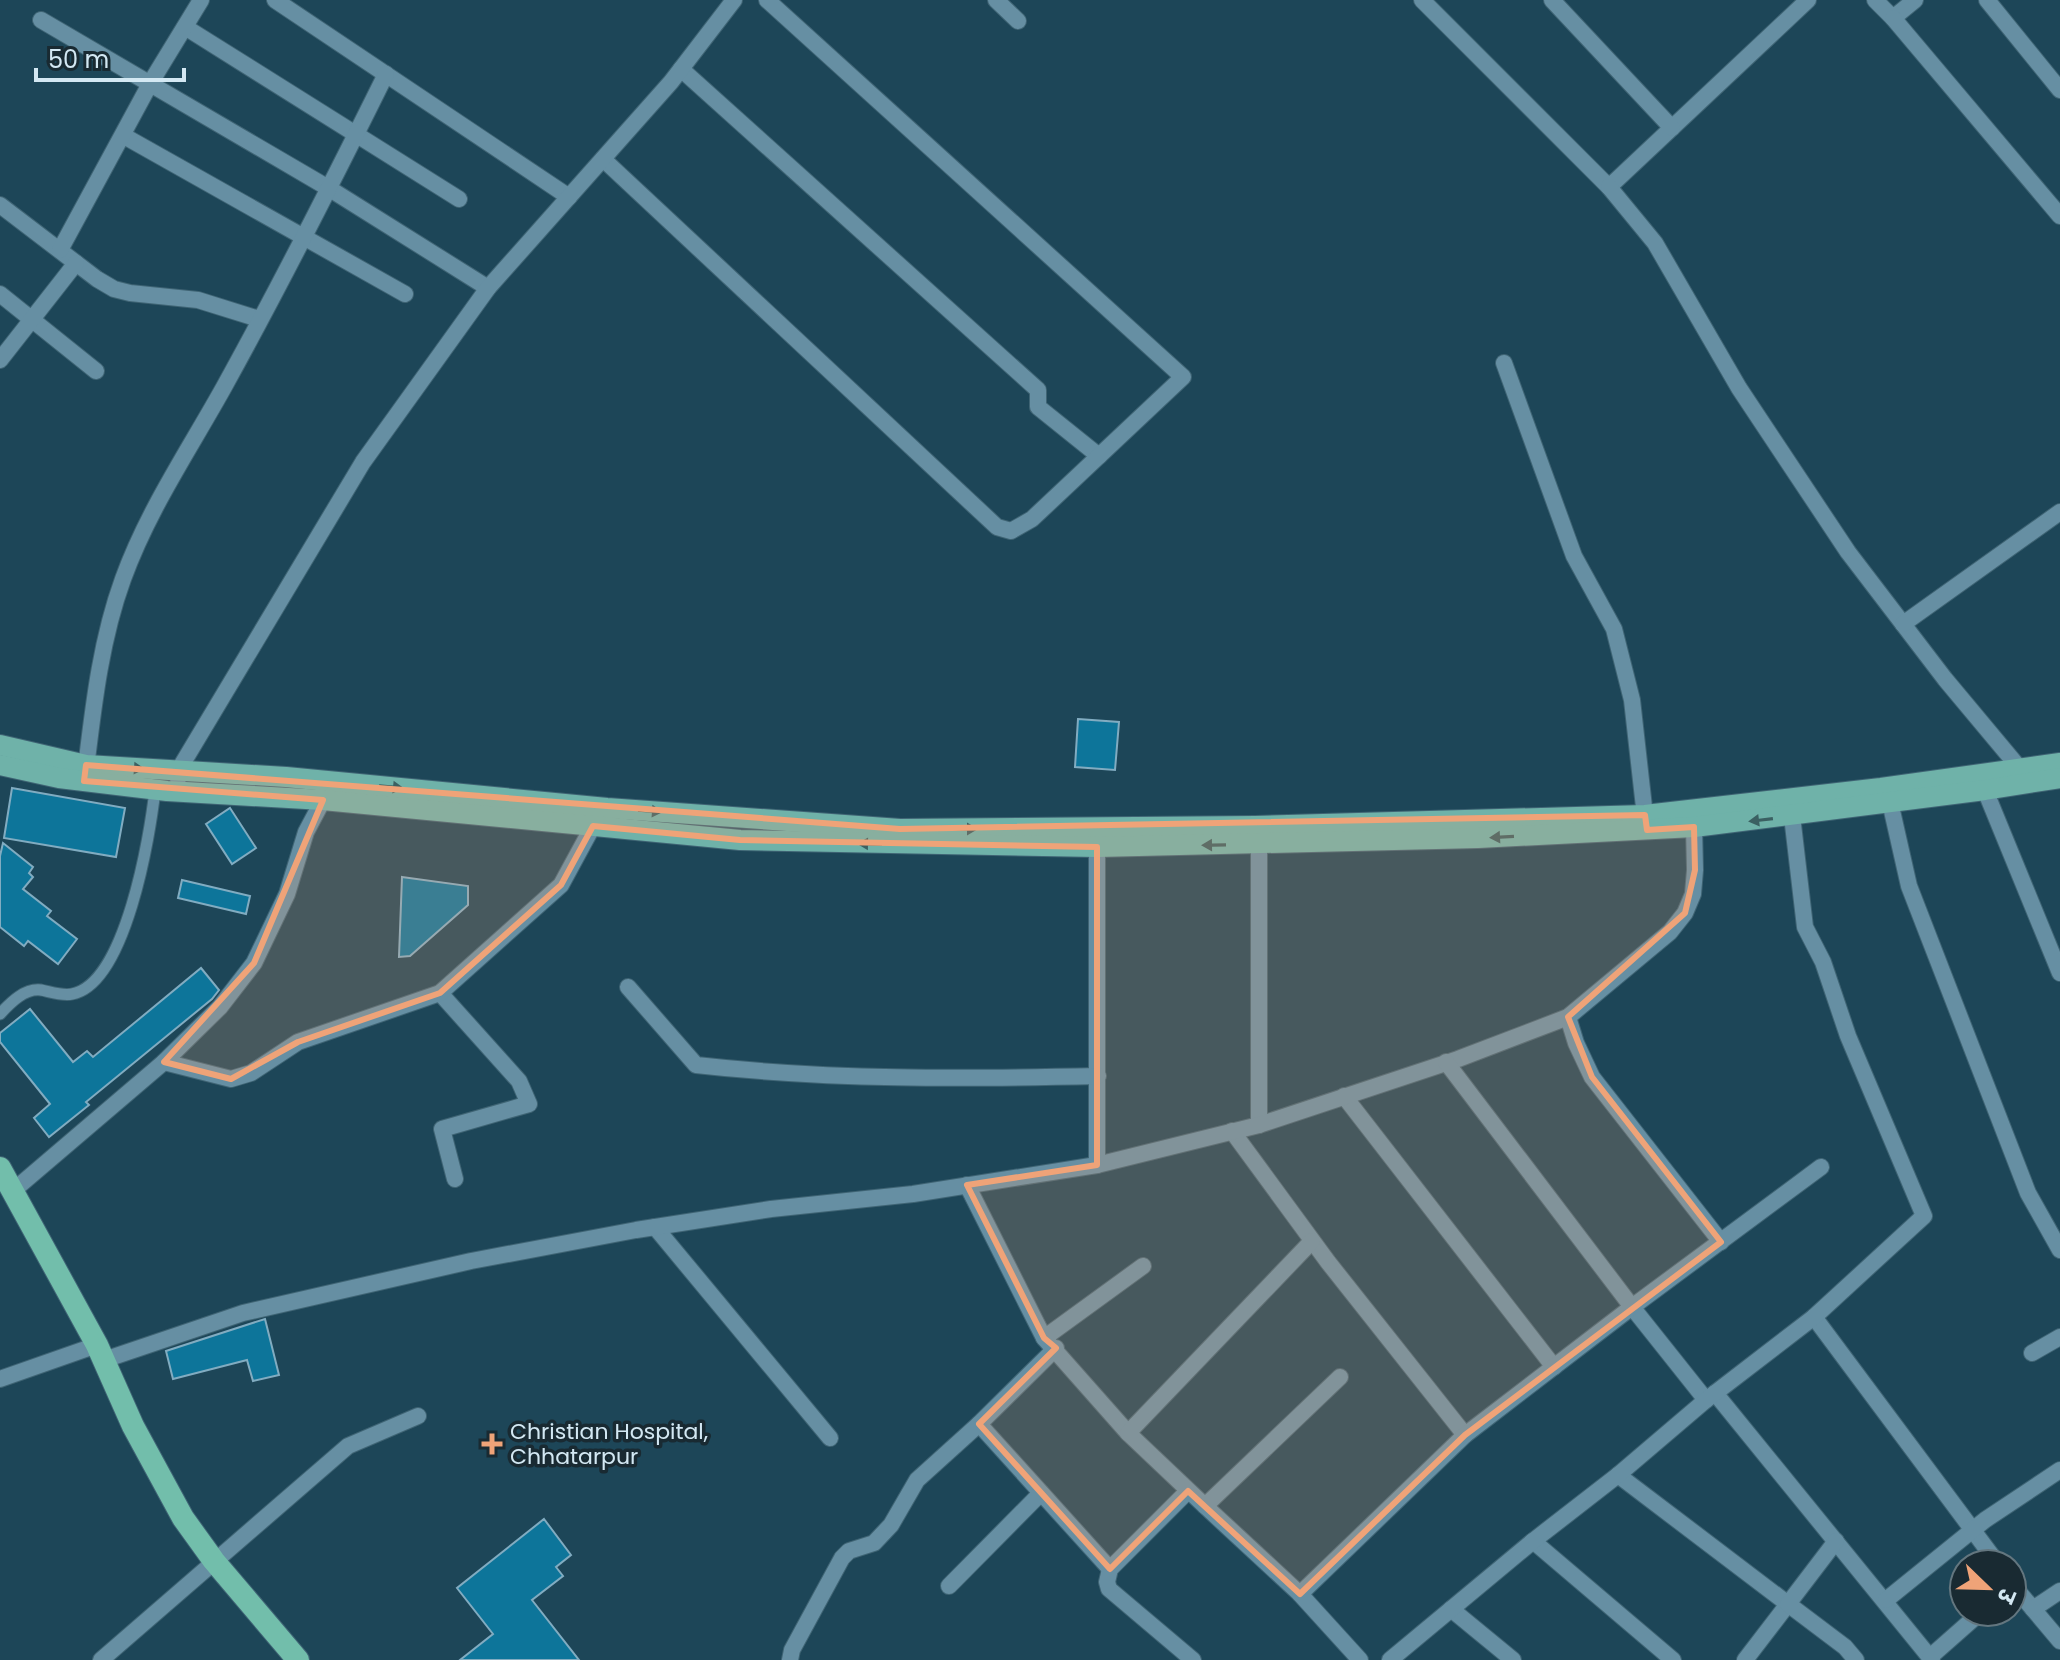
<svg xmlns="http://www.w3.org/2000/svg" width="2060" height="1660" font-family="Poppins,'Noto Sans Devanagari',sans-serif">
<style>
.building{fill:#0d759a;stroke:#81acc1;stroke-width:2}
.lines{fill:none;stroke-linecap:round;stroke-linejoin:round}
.service-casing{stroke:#3f6474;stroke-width:13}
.minor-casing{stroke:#3f6474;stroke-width:18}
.primary-casing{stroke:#3f6474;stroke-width:22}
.trunk-casing{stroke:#3f6474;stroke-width:24}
.service{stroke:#668fa3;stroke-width:11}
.minor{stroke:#668fa3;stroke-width:16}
.primary{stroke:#6fb2a9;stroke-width:20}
.trunk{stroke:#72beab;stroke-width:22}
.oneway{fill:#3b6062}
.marked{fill:#efa378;fill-opacity:0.2;stroke:#efa378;stroke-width:6;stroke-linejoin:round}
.poi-dot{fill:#efa378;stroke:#192a32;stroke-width:3}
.labels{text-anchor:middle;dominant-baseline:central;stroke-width:7;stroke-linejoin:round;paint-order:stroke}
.poi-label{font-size:22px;fill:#d3e8f3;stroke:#192a32;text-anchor:start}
</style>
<rect width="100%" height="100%" fill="#1d4658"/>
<g class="building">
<polygon points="1078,719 1119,722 1115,770 1075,767"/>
<polygon points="12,788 125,808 116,857 4,838"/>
<polygon points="230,808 256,848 232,864 206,824"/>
<polygon points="3,843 33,867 29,873 33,877 23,889 51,911 47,916 77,939 58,964 28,941 24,946 0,927 0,856"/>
<polygon points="402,877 468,886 468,905 410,956 399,957"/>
<polygon points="182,880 250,896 246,914 178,898"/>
<polygon points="201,968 219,990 212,999 86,1102 89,1105 49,1137 34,1118 50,1104 0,1042 0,1033 30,1009 73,1062 87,1051 93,1057"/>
<polygon points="265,1319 279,1375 253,1381 247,1360 173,1379 166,1351"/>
<polygon points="544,1519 571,1555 556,1567 563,1576 532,1600 579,1660 460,1660 493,1634 457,1588"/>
</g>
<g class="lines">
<g class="service-casing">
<path id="service" d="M0 1014C11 1002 25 988 41 990 51 992 62 996 72 994 126 984 150 835 155 790"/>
</g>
<g class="minor-casing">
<g id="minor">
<polyline points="275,0 569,197"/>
<polyline points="996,0 1018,21"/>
<polyline points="1422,0 1609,187 1808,0"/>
<polyline points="1552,0 1672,128"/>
<polyline points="1875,0 1893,18 1915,0"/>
<polyline points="1987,0 2060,90"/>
<polyline points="1893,18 2060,216"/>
<polyline points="41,20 330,189 488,288"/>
<polyline points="185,27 459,199"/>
<polyline points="681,69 1038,390 1038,407 1099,456"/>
<polyline points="124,136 405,294"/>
<polyline points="603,159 997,527 1011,531 1032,519 1183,377 767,0"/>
<polyline points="1609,187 1655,243 1739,388 1848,552 1945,679 2021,770"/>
<polyline points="0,205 97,279 114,289 130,293 198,300 259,319"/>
<polyline points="60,250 151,82 201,0"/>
<polyline points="0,294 96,371"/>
<polyline points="0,360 76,263"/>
<polyline points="1504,363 1574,556 1614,629 1632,700 1646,825"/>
<polyline points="1903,624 2060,512"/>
<path d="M85 776C93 710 100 642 123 579 148 510 189 450 224 387 281 284 334 179 386 74"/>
<polyline points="178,779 178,771 363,462 488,288 671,82 734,0"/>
<polyline points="1985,790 2060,973"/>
<polyline points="1890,802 1909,886 2028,1193 2060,1250"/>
<polyline points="1097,847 1097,1165"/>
<path d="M628 987 696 1065C829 1080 964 1079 1098 1076"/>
<polyline points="440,993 519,1081 529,1104 442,1129 455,1179"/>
<polyline points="1568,1017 1576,1043 1592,1077 1721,1242"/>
<polyline points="164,1062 220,1007 254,963 287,894 306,832 323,800"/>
<polyline points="1344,1096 1554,1367"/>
<polyline points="1259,1125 1259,844"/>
<polyline points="1232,1131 1328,1262 1465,1435"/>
<polyline points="967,1185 1044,1338"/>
<polyline points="14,1190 164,1062 231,1079 251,1073 298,1042 440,993 561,885 593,826"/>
<polyline points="655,1227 830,1438"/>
<polyline points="1814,1317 1998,1564"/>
<polyline points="1056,1348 979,1424 1110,1569"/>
<polyline points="2032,1353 2060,1337"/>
<polyline points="104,1360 243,1313 471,1261 636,1230 771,1209 913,1194 1097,1165 1259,1125 1458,1059 1568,1017 1670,932 1685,913 1693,894 1695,870 1694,827"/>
<polyline points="0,1379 97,1345"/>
<polyline points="1715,1393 1932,1660"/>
<polyline points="1706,1400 1632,1307 1821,1167"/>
<polyline points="1128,1433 1044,1338 1143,1266"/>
<polyline points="1618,1475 1788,1604 1745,1660"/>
<polyline points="1188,1491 1110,1569 1107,1582 1109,1589 1193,1660"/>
<polyline points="1205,1506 1128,1433 1312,1241"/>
<polyline points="1533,1541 1673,1660"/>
<polyline points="1836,1541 1788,1604 1845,1647 1856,1660"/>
<polyline points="2012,1584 2060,1641"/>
<polyline points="949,1586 1041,1493"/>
<polyline points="1300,1594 1205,1506 1340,1377"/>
<polyline points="1886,1600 1985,1520 2060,1470"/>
<polyline points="1451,1609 1513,1660"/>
<polyline points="2033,1609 2060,1591"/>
<polyline points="1930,1657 1981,1612"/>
<polyline points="101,1660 348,1446 418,1416"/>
<polyline points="790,1660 792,1650 842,1558 849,1551 874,1543 891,1525 917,1480 979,1424"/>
<polyline points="1360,1660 1300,1594 1465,1435 1632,1307 1446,1062"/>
<polyline points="1390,1660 1533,1541 1618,1475 1706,1400 1814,1317 1924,1216 1848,1036 1823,962 1805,927 1792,816"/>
</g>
</g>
<g class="primary-casing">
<g id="primary">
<polyline points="0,745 86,765 286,777 607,808 900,829 1255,826 1645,815 1881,788 2060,763"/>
<polyline points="0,765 59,778 167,791 323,800 740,840 1097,847 1478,838 1694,827 1985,790 2060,778"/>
</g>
</g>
<g class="trunk-casing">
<polyline id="trunk" points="0,1168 97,1345 133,1426 183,1518 214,1561 298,1660"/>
</g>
<use href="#service" class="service"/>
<use href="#minor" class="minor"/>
<use href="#primary" class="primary"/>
<use href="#trunk" class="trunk"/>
</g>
<defs><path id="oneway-solid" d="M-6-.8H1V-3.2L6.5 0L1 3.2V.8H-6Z" transform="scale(2)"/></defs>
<g class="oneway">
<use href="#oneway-solid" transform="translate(132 768) rotate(4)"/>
<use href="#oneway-solid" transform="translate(391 787) rotate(6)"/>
<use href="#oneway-solid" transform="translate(650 811) rotate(4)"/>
<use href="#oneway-solid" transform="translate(1761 820) rotate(173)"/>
<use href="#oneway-solid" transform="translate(965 829)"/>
<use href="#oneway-solid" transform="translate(1502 837) rotate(177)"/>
<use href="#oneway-solid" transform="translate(870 844) rotate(-179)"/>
<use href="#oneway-solid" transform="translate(1214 845) rotate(179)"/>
</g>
<path class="marked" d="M86 765 900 829 1645 815 1647 830 1694 827 1695 870 1685 913 1568 1017 1592 1077 1721 1242 1465 1435 1300 1594 1188 1491 1110 1569 979 1424 1056 1348 1044 1338 967 1185 1097 1165V847L740 840 593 826 561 885 440 993 298 1042 231 1079 164 1062 254 963 323 800 84 781Z"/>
<path class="poi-dot" d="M488 1432h8v8h8v8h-8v8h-8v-8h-8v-8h8z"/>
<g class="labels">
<g class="poi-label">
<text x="510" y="1431">Christian Hospital,<tspan x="510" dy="25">Chhatarpur</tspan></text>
</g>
</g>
<g transform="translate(1988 1588) rotate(113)"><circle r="38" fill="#192a32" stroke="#63767f" stroke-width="2"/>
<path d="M0-6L14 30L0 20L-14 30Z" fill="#efa378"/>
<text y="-12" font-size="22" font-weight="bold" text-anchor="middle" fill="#d3e8f3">उ</text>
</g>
<path d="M36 68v12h148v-12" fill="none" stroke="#d3e8f3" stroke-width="4"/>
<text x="48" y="68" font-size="24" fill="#d3e8f3" stroke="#192a32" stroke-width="6" paint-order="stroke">50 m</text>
</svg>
